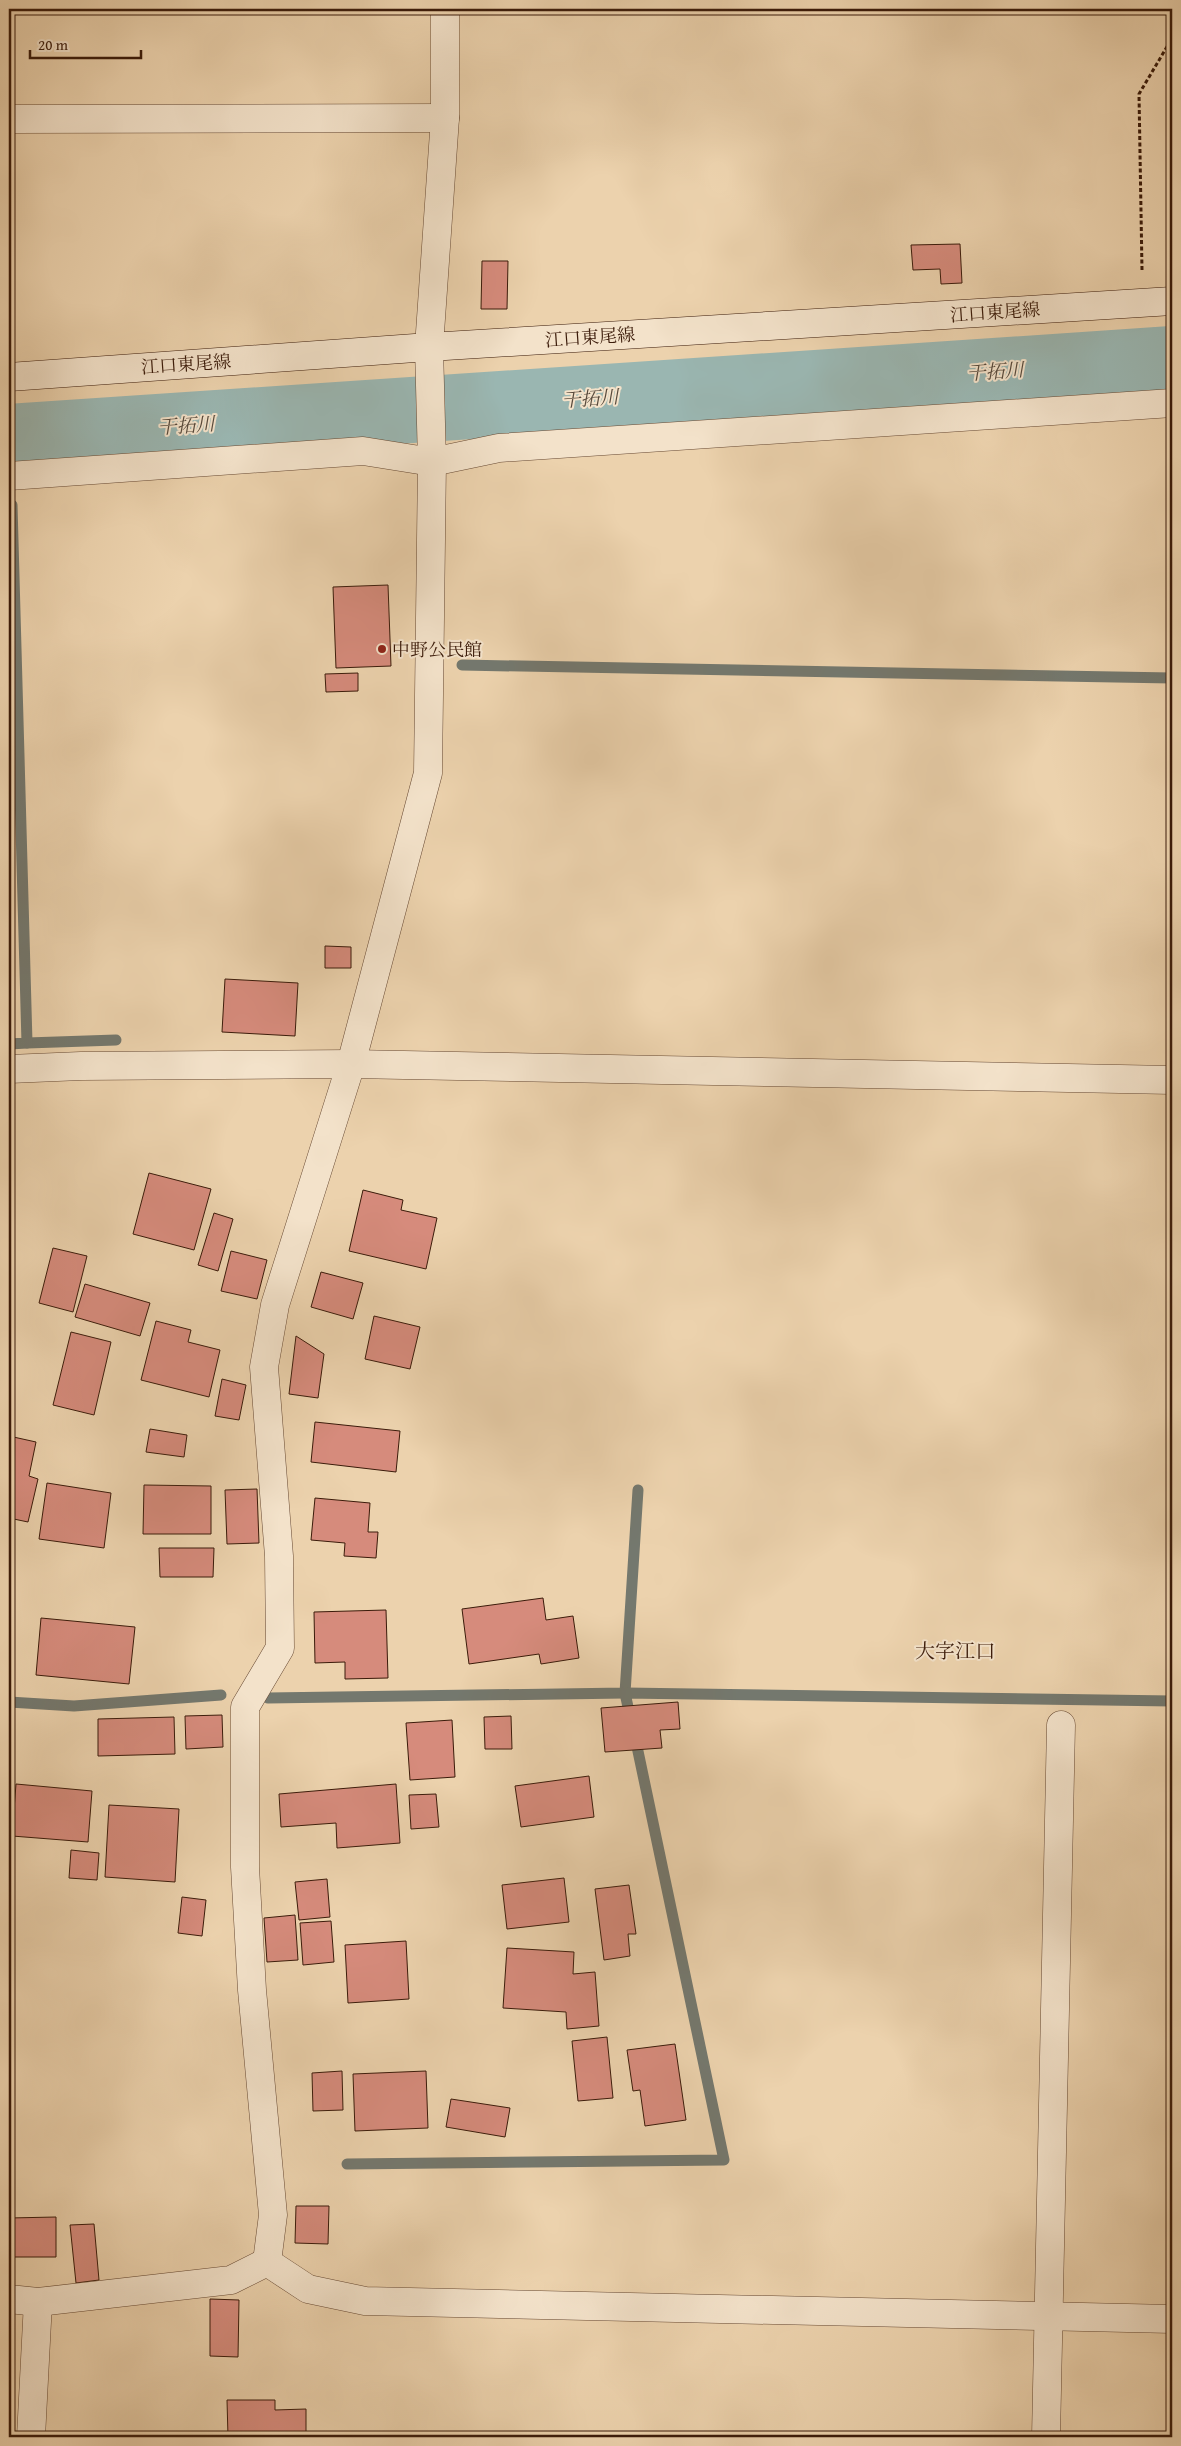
<svg xmlns="http://www.w3.org/2000/svg" width="1181" height="2446" font-family="'Gentium Book Plus','Noto Serif JP',serif">
<style>
.lines{fill:none;stroke-linecap:round;stroke-linejoin:round}
.stream{stroke:#74786e;stroke-width:11}
.river{stroke:#9ab6b1;stroke-width:66}
.building{fill:#d68b7c;stroke:#3b1b0a}
.minor-casing{stroke:#674933;stroke-width:29}
.secondary-casing{stroke:#3b1b0a;stroke-width:29}
.path{stroke:#3b1b0a;stroke-width:3;stroke-dasharray:4 2.5;stroke-linecap:butt}
.minor{stroke:#f3e2ca;stroke-width:28}
.secondary{stroke:#f3e2ca;stroke-width:28}
.poi-dot{fill:#8f2418;stroke:#f3e2ca;stroke-width:2}
.labels{text-anchor:middle;dominant-baseline:central;stroke-width:4;stroke-linejoin:round;paint-order:stroke}
.street-label{font-size:18px;fill:#3b1b0a;stroke:#f3e2ca}
.poi-label{font-size:18px;fill:#3b1b0a;stroke:#f3e2ca;text-anchor:start}
.water-label{font-size:19px;font-style:italic;fill:#584a3c;stroke:#f3e2ca}
.quarter-label{font-size:20px;fill:#3b1b0a;stroke:#f3e2ca}
</style>
<rect width="100%" height="100%" fill="#ecd2ad"/>
<filter id="stains"><feTurbulence type="fractalNoise" baseFrequency=".004" numOctaves="4"/><feColorMatrix values="0 0 0 0 .2 0 0 0 0 .09 0 0 0 0 .02 0 0 0 .5 -.17"/></filter>
<radialGradient id="worn" r=".72"><stop offset=".6" stop-color="#630" stop-opacity="0"/><stop offset="1" stop-color="#630" stop-opacity=".3"/></radialGradient>
<g class="lines">
<g class="stream">
<polyline points="462,665 1172,678"/>
<polyline points="27,1043 116,1040"/>
<polyline points="9,1044 27,1043 12,505"/>
<polyline points="268,1698 625,1693 638,1490"/>
<polyline points="9,1702 74,1706 221,1695"/>
<polyline points="631,1721 625,1693 1172,1701"/>
<polyline points="347,2164 724,2160 635,1737"/>
</g>
<polyline class="river" points="9,437 1172,359"/>
</g>
<g class="building">
<polygon points="960,244 962,283 941,284 940,269 913,270 911,245"/>
<polygon points="482,261 508,261 507,309 481,309"/>
<polygon points="388,585 391,666 336,668 333,587"/>
<polygon points="358,673 358,691 326,692 325,674"/>
<polygon points="325,946 351,947 351,968 325,968"/>
<polygon points="225,979 298,983 295,1036 222,1032"/>
<polygon points="149,1173 211,1189 194,1250 133,1234"/>
<polygon points="363,1190 403,1200 401,1210 437,1218 426,1269 349,1251"/>
<polygon points="214,1213 233,1219 218,1271 198,1265"/>
<polygon points="53,1248 87,1256 73,1312 39,1303"/>
<polygon points="231,1251 267,1260 257,1299 221,1291"/>
<polygon points="321,1272 363,1283 353,1319 311,1307"/>
<polygon points="85,1284 150,1303 140,1336 75,1317"/>
<polygon points="374,1316 420,1327 410,1369 365,1359"/>
<polygon points="156,1321 191,1330 188,1342 220,1350 209,1397 141,1380"/>
<polygon points="71,1332 111,1342 94,1415 53,1405"/>
<polygon points="296,1336 324,1354 318,1398 289,1394"/>
<polygon points="222,1379 246,1385 239,1420 215,1416"/>
<polygon points="315,1422 400,1431 396,1472 311,1462"/>
<polygon points="150,1429 187,1435 184,1457 146,1452"/>
<polygon points="9,1436 36,1442 29,1476 38,1479 28,1522 9,1518"/>
<polygon points="47,1483 111,1493 104,1548 39,1539"/>
<polygon points="144,1485 211,1486 211,1534 143,1534"/>
<polygon points="257,1489 259,1543 227,1544 225,1490"/>
<polygon points="315,1498 370,1503 368,1532 378,1532 376,1558 344,1556 345,1543 311,1540"/>
<polygon points="159,1548 214,1548 213,1577 160,1577"/>
<polygon points="543,1598 546,1620 573,1616 579,1658 541,1664 539,1654 469,1664 462,1609"/>
<polygon points="386,1610 388,1678 345,1679 345,1662 315,1663 314,1612"/>
<polygon points="41,1618 135,1627 129,1684 36,1675"/>
<polygon points="678,1702 680,1729 660,1730 662,1748 605,1752 601,1708"/>
<polygon points="222,1715 223,1747 186,1749 185,1716"/>
<polygon points="511,1716 512,1749 485,1749 484,1717"/>
<polygon points="174,1717 175,1754 98,1756 98,1719"/>
<polygon points="452,1720 455,1777 410,1780 406,1723"/>
<polygon points="589,1776 594,1817 521,1827 515,1786"/>
<polygon points="16,1784 92,1791 88,1842 12,1836"/>
<polygon points="396,1784 400,1843 337,1848 336,1823 281,1827 279,1794"/>
<polygon points="436,1794 439,1827 411,1829 409,1795"/>
<polygon points="109,1805 179,1809 175,1882 105,1877"/>
<polygon points="71,1850 99,1853 97,1880 69,1878"/>
<polygon points="564,1878 569,1922 507,1929 502,1885"/>
<polygon points="327,1879 330,1917 299,1920 295,1882"/>
<polygon points="629,1885 636,1934 628,1934 630,1956 604,1960 595,1889"/>
<polygon points="182,1897 206,1900 202,1936 178,1933"/>
<polygon points="295,1915 298,1960 267,1962 264,1918"/>
<polygon points="331,1921 334,1962 303,1965 300,1923"/>
<polygon points="406,1941 409,1999 348,2003 345,1945"/>
<polygon points="507,1948 574,1952 573,1974 595,1972 599,2026 567,2029 566,2012 503,2008"/>
<polygon points="607,2037 613,2098 578,2101 572,2041"/>
<polygon points="675,2044 686,2120 645,2126 640,2090 633,2091 627,2050"/>
<polygon points="342,2071 343,2110 313,2111 312,2073"/>
<polygon points="426,2071 428,2128 355,2131 353,2074"/>
<polygon points="451,2099 510,2108 505,2137 446,2127"/>
<polygon points="296,2206 329,2206 328,2244 295,2243"/>
<polygon points="56,2217 56,2257 9,2257 9,2218"/>
<polygon points="94,2224 99,2280 76,2283 70,2225"/>
<polygon points="210,2299 239,2300 238,2357 210,2356"/>
<polygon points="227,2400 275,2400 275,2410 306,2409 306,2437 228,2437"/>
</g>
<g class="lines">
<g class="minor-casing">
<g id="minor">
<polyline points="9,119 445,118"/>
<polyline points="9,476 363,451 432,462 499,448 1172,403"/>
<polyline points="9,1069 81,1066 351,1064 1172,1080"/>
<polyline points="267,2262 273,2215 252,1990 245,1867 245,1707 280,1648 279,1556 264,1367 275,1305 351,1064 428,773 432,462 429,347 445,118 445,9"/>
<polyline points="267,2262 308,2289 365,2301 1172,2319"/>
<polyline points="9,2299 38,2302 231,2280 267,2262"/>
<polyline points="31,2437 38,2302"/>
<polyline points="1046,2437 1061,1725"/>
</g>
</g>
<g class="secondary-casing">
<polyline id="secondary" points="9,377 429,347 1172,301"/>
</g>
<polyline class="path" points="1142,270 1139,94 1168,45 1168,9"/>
<use href="#minor" class="minor"/>
<use href="#secondary" class="secondary"/>
</g>
<circle class="poi-dot" cx="382" cy="649" r="5"/>
<g class="labels">
<g class="street-label">
<text transform="translate(995 312) rotate(-4)">江口東尾線</text>
<text transform="translate(590 337) rotate(-4)">江口東尾線</text>
<text transform="translate(186 364) rotate(-4)">江口東尾線</text>
</g>
<g class="poi-label">
<text x="392" y="649">中野公民館</text>
</g>
<g class="water-label">
<text transform="translate(995 371) rotate(-4)">干拓川</text>
<text transform="translate(590 398) rotate(-4)">干拓川</text>
<text transform="translate(186 425) rotate(-4)">干拓川</text>
</g>
<g class="quarter-label">
<text x="955" y="1650">大字江口</text>
</g>
</g>
<rect width="1181" height="2446" fill="none" stroke="#ecd2ad" stroke-width="30"/>
<rect x="10" y="10" width="1161" height="2426" fill="none" stroke="#3b1b0a" stroke-width="2.5"/>
<rect x="15" y="15" width="1151" height="2416" fill="none" stroke="#3b1b0a"/>
<path d="M30 50v8h111v-8" fill="none" stroke="#3b1b0a" stroke-width="2.5"/>
<text x="38" y="50" font-size="15" fill="#3b1b0a" stroke="#f3e2ca" stroke-width="4" paint-order="stroke">20 m</text>
<rect width="100%" height="100%" filter="url(#stains)"/>
<rect width="100%" height="100%" fill="url(#worn)"/>
</svg>
